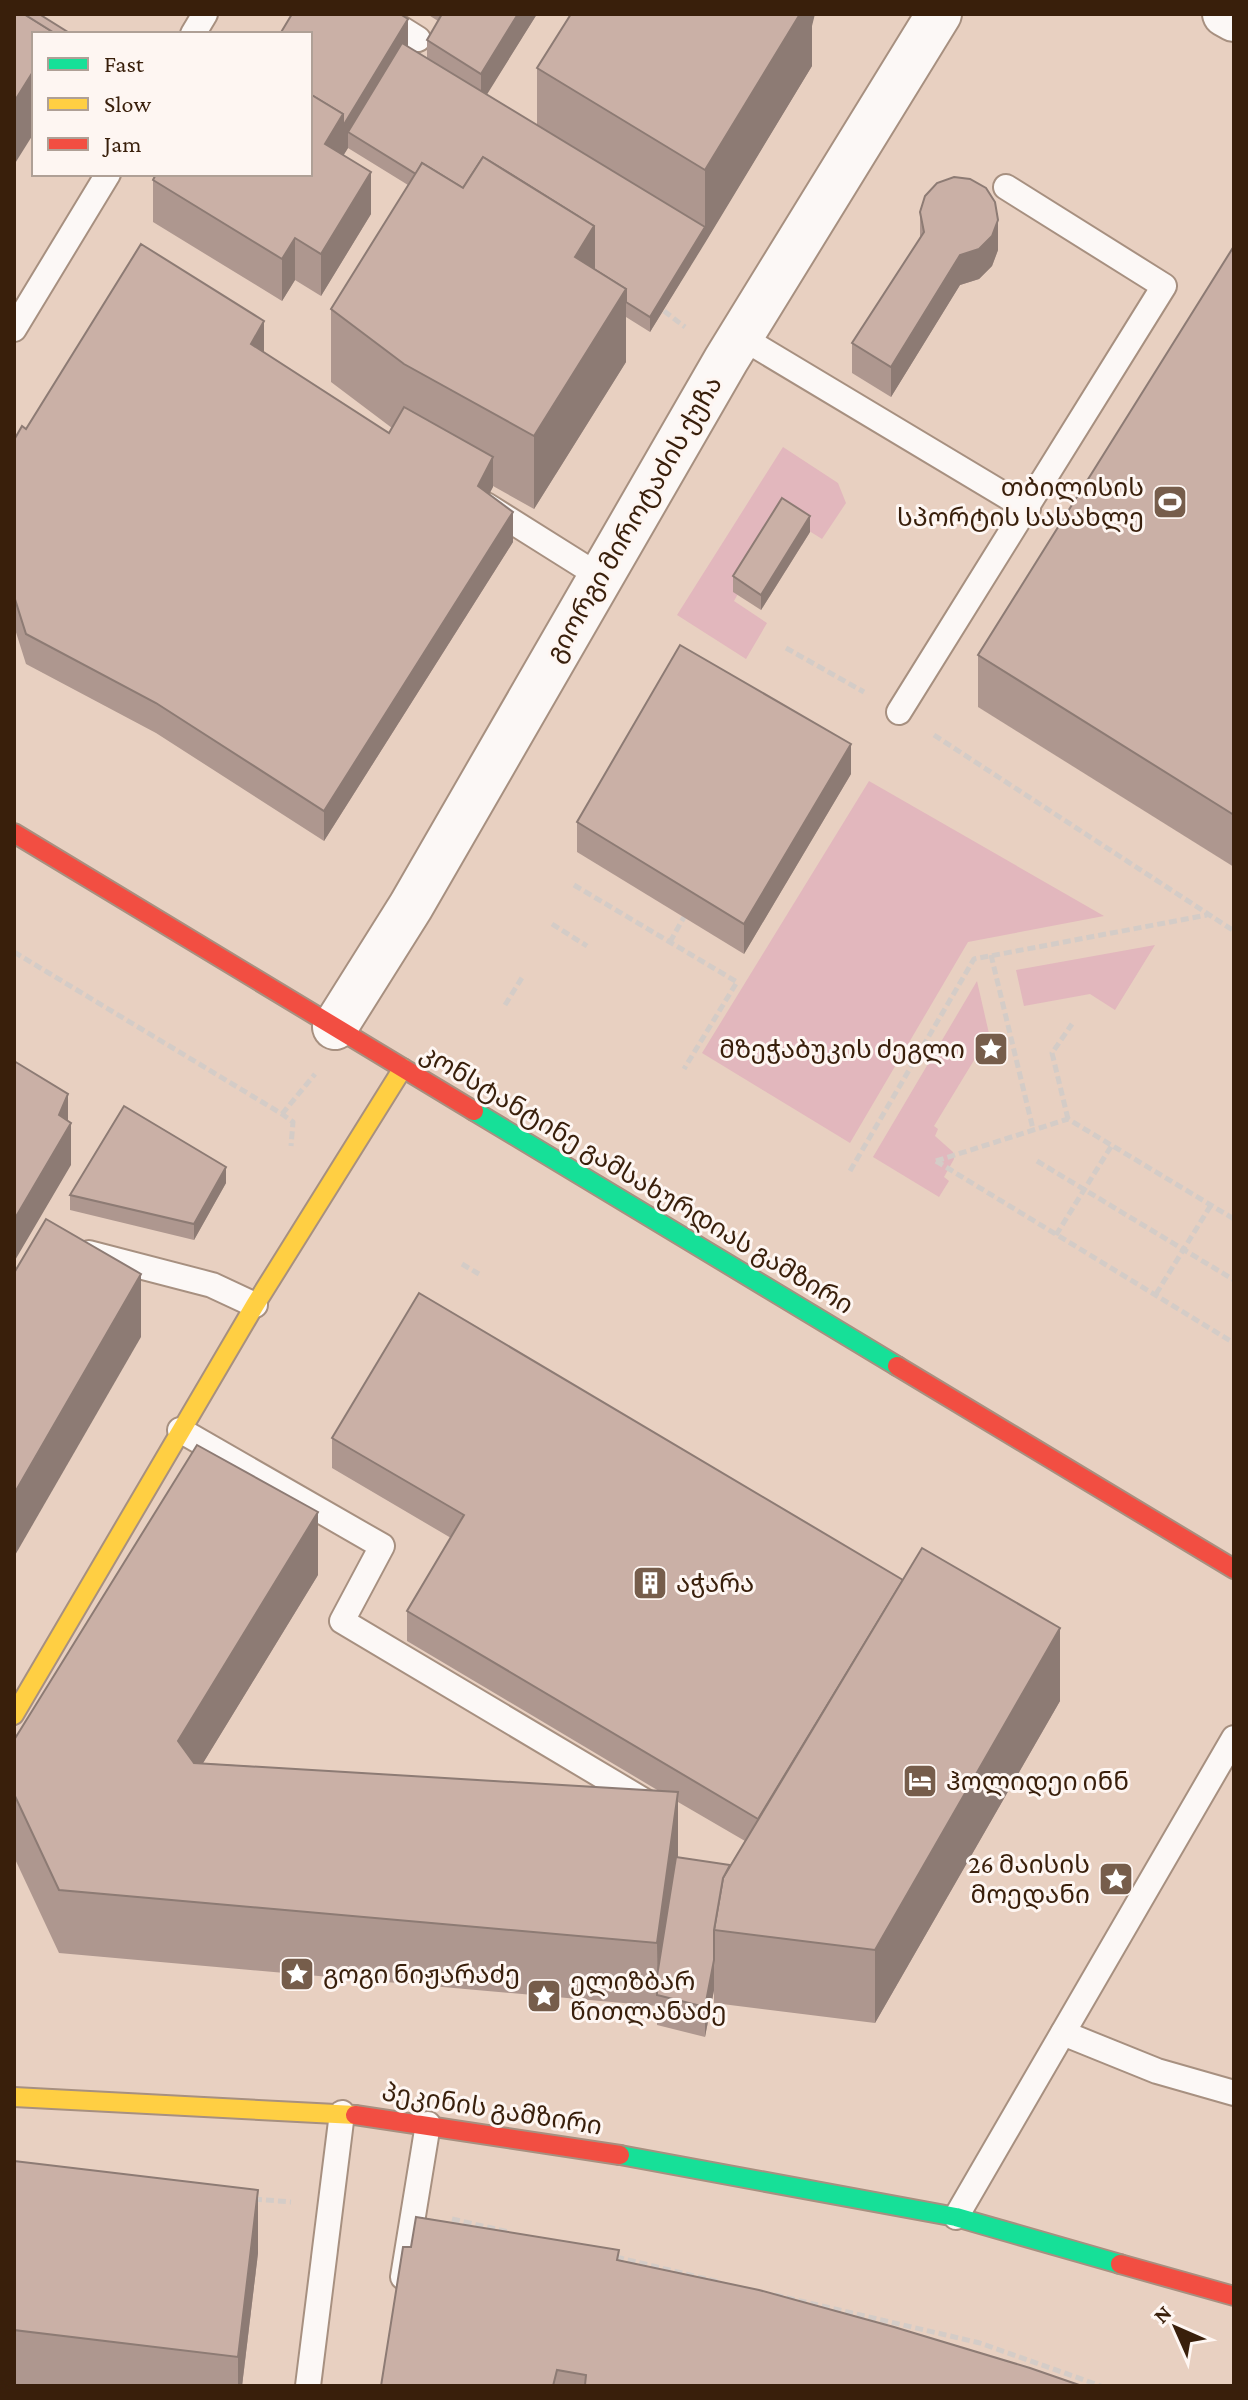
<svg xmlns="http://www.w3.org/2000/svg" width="1248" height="2400" font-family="'Crimson Pro','Noto Sans Georgian',serif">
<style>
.green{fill:#e2b7bd}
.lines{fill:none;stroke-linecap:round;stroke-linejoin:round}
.lane-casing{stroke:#a79080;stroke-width:28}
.street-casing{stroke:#a79080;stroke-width:48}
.fast-casing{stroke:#a79080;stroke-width:22}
.slow-casing{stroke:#a79080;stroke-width:22}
.jam-casing{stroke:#a79080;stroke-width:22}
.path{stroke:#d4ccc7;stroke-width:5;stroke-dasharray:8 4;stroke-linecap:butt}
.lane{stroke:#fcf8f6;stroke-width:24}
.street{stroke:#fcf8f6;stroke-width:44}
.fast{stroke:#16e098;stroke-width:18}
.slow{stroke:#ffcf43;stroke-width:18}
.jam{stroke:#f24e42;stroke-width:18}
.wall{fill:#ae978f;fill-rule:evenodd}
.shaded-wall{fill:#8d7b74}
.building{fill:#cab0a6;stroke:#8d7b74;stroke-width:2}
.labels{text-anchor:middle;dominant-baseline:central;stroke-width:6;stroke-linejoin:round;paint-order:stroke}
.poi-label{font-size:26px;fill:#391f0b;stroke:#fef6f2;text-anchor:start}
.street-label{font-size:26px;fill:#391f0b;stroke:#fef6f2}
</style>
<rect width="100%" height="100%" fill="#e8d0c1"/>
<g class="green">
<polygon points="783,447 838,483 846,503 822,539 782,514 734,601 767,623 746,659 677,615"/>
<polygon points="869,781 1104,916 968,942 850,1143 702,1053"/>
<polygon points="1155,945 1115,1010 1090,994 1024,1006 1016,970"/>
<polygon points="977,981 990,1038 977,1042 979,1052 934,1126 938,1129 935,1136 953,1152 954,1159 944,1177 949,1181 939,1197 873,1157"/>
</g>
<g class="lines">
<g class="lane-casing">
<g id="lane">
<polyline points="378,14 418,39"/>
<polyline points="193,34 205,14"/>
<polyline points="14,329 108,174"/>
<polyline points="741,337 1028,509"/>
<polyline points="486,505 599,576"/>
<polyline points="899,712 1164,286 1006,187"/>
<polyline points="89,1253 212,1285 255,1305"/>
<polyline points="180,1430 382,1546 342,1621 651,1805"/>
<polyline points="1063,2033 1157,2071 1234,2093"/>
<polyline points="956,2217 1234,1738"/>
<polyline points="403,2277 428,2124"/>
<polyline points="308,2386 342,2113"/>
</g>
</g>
<g class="street-casing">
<g id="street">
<polyline points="1225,14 1234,19"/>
<polyline points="335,1027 411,906 726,360 939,14"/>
</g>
</g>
<g class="fast-casing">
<g id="fast">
<polyline points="474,1111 897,1366"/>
<polyline points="620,2155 956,2217 1120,2264"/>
</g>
</g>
<g class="slow-casing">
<g id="slow">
<polyline points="14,1715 255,1305 403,1068"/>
<polyline points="14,2097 355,2115"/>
</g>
</g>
<g class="jam-casing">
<g id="jam">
<polyline points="14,833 474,1111"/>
<polyline points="897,1366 1234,1569"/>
<polyline points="355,2115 620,2155"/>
<polyline points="1120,2264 1234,2296"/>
</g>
</g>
<g class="path">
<polyline points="664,311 685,327"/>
<polyline points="786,648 864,692"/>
<polyline points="934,735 1234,931"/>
<polyline points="574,885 737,982 684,1069"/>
<polyline points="552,924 587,946"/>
<polyline points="670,942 684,917"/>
<polyline points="14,952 282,1114 293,1122 291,1146"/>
<polyline points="991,955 1033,1129"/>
<polyline points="505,1005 523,976"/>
<polyline points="282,1114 315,1074"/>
<polyline points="1068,1119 1052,1053 1072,1024"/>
<polyline points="936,1161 1234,1343"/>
<polyline points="936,1161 1068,1119 1234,1219"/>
<polyline points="1037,1161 1234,1280"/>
<polyline points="850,1171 974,959 1207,915"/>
<polyline points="1056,1235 1112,1145"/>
<polyline points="462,1264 479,1274"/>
<polyline points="1156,1294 1211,1205"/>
<polyline points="254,2199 291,2202"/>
<polyline points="452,2219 509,2232"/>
<polyline points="616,2257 719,2282"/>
<polyline points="775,2295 980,2343 1101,2386"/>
</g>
<use href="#lane" class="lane"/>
<use href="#street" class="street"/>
<use href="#fast" class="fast"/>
<use href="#slow" class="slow"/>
<use href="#jam" class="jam"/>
</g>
<g class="wall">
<polygon points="427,14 537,14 486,95 537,125 537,68 812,26 812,66 650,332 626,317 626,362 534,509 493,486 489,494 513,542 324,841 156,733 26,664 14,626 14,440 26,429 264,351 263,352 389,433 392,428 331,382 331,309 408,185 348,148 343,155 371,214 321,296 295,280 282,301 153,222 153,180 408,47 427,58 427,40 438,21"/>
<polygon points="920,212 998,250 992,266 979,279 960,285 891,397 852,373 852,343 920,238"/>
<polygon points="1234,246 1234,867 978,707 978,655"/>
<polygon points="810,532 761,610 733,592 733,576"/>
<polygon points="851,774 744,954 577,852 577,822"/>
<polygon points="226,1183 194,1240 70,1210 70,1195"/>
<path d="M332 1438 1060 1701 875 2023 714 2003V1990L705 2037 657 2025V2006L59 1953 14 1857V1740L318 1575 203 1763 659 1791 407 1641V1611L451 1538 332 1468ZM678 1802 745 1841 730 1865 678 1857Z"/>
<polygon points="14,2161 258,2253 242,2386 14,2386"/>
<polygon points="411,2247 619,2260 1082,2386 381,2386"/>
</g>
<g class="shaded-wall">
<polygon points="518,14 537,14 481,104 481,74"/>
<polygon points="800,14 815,14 812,26 812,66 705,243 705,170"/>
<polygon points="408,19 408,49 348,132 348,148 325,186 325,144 343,114"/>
<polygon points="34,70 34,133 14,165 14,102"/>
<polygon points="371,172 371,214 321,296 321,254"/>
<polygon points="998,220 998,250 992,266 979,279 960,285 891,397 891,367 960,255"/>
<polygon points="594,226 594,299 575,257"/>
<polygon points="705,227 705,243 650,332 650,317"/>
<polygon points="295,238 295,280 282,301 282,259"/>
<polygon points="626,289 626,362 534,509 534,436"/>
<polygon points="264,321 264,351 251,374 251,344"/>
<polygon points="493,457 493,487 478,516 478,486"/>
<polygon points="513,512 513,542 324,841 324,811"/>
<polygon points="810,516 810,532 761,610 761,595"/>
<polygon points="851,744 851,774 744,954 744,924"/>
<polygon points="68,1094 68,1127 71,1123 71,1165 14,1262 14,1220"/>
<polygon points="226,1167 226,1183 194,1240 194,1224"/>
<polygon points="141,1274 141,1337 14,1557 14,1494"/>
<polygon points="318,1512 318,1575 178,1804 178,1741"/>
<polygon points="1060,1628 1060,1701 875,2023 875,1950"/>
<polygon points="678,1792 678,1855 658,1996 657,1943"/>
<polygon points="714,1960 714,1990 705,2037 705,2007"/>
<polygon points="258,2190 258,2253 242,2386 238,2386 238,2357"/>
</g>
<g class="building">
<polygon points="14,14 24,14 56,34 34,34 34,70 14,102"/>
<polygon points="24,14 39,14 71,34 56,34"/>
<polygon points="292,14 400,14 408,19 343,126 343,114 310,94 310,34 280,34"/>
<polygon points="442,14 518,14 481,74 427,40"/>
<polygon points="571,14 800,14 705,170 537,68"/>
<polygon points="402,43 705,227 650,317 626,302 626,289 594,269 594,226 483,157 463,188 422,163 416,174 348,132"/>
<polygon points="310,94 343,114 325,144 371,172 321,254 295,238 282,259 153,180 156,174 310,174"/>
<polygon points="483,157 594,226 575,257 626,289 534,436 404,364 331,309 422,163 463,188"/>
<polygon points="954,177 970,179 986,188 995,202 998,220 992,236 979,249 960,255 891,367 852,343 924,232 920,212 925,196 937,183"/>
<polygon points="141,244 264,321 251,344 389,433 404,407 493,457 478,486 513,512 324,811 156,703 26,634 14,596 14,440 22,426 26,429"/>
<polygon points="1234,246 1234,815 978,655"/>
<polygon points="782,498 810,516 761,595 733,576"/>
<polygon points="680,645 851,744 744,924 577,822"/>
<polygon points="14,1061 68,1094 59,1115 71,1123 14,1220"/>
<polygon points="124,1106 226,1167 194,1224 70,1195"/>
<polygon points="46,1219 141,1274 14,1494 14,1273"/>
<polygon points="419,1293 903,1580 758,1819 407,1611 464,1515 332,1438"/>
<polygon points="197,1445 318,1512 178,1741 194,1763 678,1792 657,1943 59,1890 14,1794 14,1740"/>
<polygon points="922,1548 1060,1628 875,1950 714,1930 723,1878"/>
<polygon points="676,1857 730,1865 723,1878 714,1930 714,1960 705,2007 657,1995 657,1976"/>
<polygon points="14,2161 258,2190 238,2357 14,2330"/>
<polygon points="416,2217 619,2250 617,2260 759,2290 894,2327 1030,2368 1082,2386 595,2386 585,2385 586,2375 557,2370 553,2386 381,2386 403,2247 411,2247"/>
</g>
<defs>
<g id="stadium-square" transform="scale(1.8)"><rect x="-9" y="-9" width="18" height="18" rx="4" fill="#765d4b" stroke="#fef6f2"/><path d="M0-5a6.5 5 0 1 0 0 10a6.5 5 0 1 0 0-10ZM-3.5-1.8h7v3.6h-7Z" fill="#fff"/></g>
<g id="sight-square" transform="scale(1.8)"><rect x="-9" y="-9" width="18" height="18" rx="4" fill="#765d4b" stroke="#fef6f2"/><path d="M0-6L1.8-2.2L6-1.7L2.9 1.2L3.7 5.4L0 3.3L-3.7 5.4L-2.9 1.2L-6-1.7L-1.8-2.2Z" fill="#fff"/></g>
<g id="building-square" transform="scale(1.8)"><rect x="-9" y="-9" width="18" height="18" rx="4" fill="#765d4b" stroke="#fef6f2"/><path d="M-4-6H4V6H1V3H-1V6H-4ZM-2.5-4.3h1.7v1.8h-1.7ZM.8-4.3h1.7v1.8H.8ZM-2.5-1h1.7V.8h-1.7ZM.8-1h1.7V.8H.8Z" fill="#fff"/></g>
<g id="hotel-square" transform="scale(1.8)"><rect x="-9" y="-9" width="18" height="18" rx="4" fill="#765d4b" stroke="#fef6f2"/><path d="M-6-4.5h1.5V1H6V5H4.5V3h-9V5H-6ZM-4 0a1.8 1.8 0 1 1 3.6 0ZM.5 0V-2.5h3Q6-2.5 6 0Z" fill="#fff"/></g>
</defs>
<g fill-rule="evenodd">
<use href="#stadium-square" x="1170" y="502"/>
<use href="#sight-square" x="991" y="1049"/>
<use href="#building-square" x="650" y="1583"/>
<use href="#hotel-square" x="920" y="1781"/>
<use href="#sight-square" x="1116" y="1879"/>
<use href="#sight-square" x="297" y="1974"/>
<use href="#sight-square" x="544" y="1996"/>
</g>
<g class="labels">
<g class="poi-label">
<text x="1144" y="487" text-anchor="end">თბილისის<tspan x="1144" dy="30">სპორტის სასახლე</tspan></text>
<text x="965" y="1049" text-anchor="end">მზეჭაბუკის ძეგლი</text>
<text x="676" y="1583">აჭარა</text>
<text x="946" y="1781">ჰოლიდეი ინნ</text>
<text x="1090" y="1864" text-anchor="end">26 მაისის<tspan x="1090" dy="30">მოედანი</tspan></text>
<text x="323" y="1974">გოგი ნიჟარაძე</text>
<text x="570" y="1981">ელიზბარ<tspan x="570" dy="30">წითლანაძე</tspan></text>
</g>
<g class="street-label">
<text transform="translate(634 519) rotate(-60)">გიორგი მიროტაძის ქუჩა</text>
<text transform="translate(637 1179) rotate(31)">კონსტანტინე გამსახურდიას გამზირი</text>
<text transform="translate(492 2109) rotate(9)">პეკინის გამზირი</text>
</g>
</g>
<rect width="1248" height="2400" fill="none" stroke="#391f0b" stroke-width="32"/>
<rect x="32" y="32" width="280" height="144" fill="#fef6f2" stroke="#afa096" stroke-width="2"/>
<rect x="48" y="58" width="40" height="12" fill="#16e098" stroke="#afa096" stroke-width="2"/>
<text x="104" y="72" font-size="24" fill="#391f0b">Fast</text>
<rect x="48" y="98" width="40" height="12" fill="#ffcf43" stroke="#afa096" stroke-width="2"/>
<text x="104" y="112" font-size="24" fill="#391f0b">Slow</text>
<rect x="48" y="138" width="40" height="12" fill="#f24e42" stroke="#afa096" stroke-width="2"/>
<text x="104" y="152" font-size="24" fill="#391f0b">Jam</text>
<g transform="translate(1176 2328) rotate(315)" stroke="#fef6f2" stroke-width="6" paint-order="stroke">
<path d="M0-6L14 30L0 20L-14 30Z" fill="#391f0b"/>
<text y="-12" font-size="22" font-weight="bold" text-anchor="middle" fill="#391f0b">N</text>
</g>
</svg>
